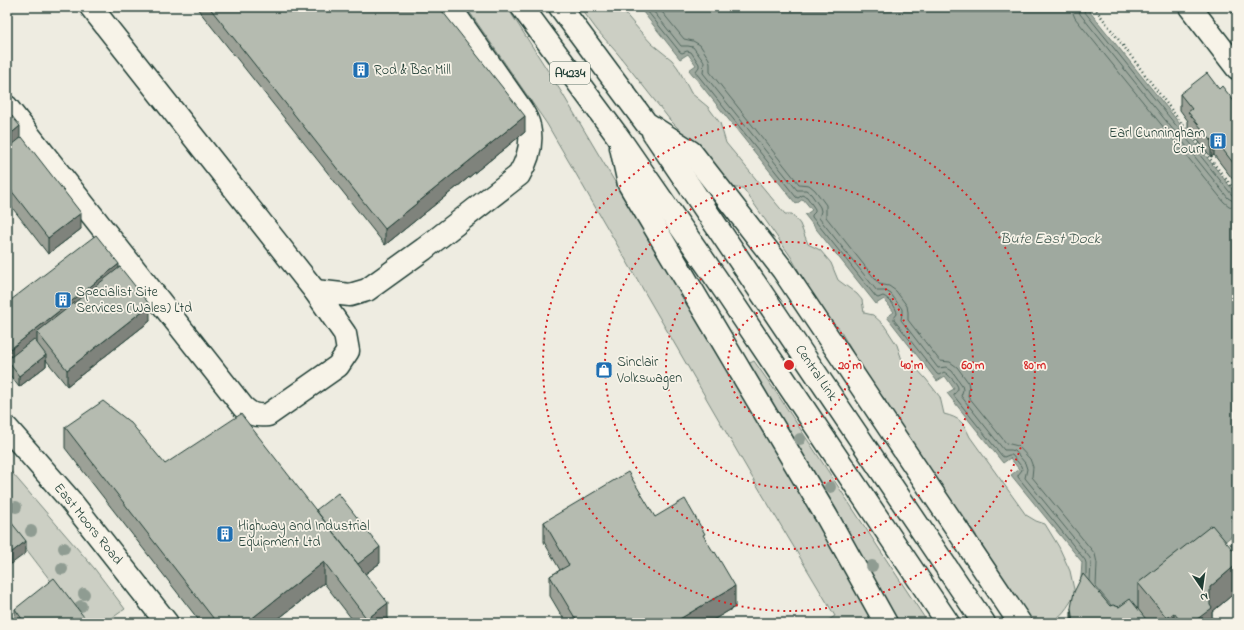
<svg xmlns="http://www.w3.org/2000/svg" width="1244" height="630" font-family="'Indie Flower',sans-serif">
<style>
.green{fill:#cccfc4;stroke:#76867c}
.water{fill:#9fa99f;stroke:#6c7e74}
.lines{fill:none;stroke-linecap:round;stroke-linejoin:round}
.shore{stroke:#52685f;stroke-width:1}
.minor-casing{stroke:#1f3d34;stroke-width:25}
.major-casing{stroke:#1f3d34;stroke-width:25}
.path{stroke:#1f3d34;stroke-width:2.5;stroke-dasharray:1 3;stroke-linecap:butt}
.minor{stroke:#f7f3e8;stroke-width:22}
.major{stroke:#f7f3e8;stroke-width:22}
.tree{fill:#8f9c92}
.wall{fill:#9ca197;stroke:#1f3d34}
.shaded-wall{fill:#7f837b;stroke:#1f3d34}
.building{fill:#b5bbb0;stroke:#1f3d34}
.ring{fill:none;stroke:#d62828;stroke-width:2;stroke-dasharray:2 4}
.labels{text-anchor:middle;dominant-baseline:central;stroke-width:3.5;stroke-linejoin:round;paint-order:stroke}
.shield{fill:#f7f3e8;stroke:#60746a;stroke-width:1}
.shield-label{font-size:13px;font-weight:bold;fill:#1f3d34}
.poi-label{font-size:14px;fill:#1f3d34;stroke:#f7f3e8;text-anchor:start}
.street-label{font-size:14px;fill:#1f3d34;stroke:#f7f3e8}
.water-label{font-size:15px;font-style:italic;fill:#3f584f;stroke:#f7f3e8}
.centre{fill:#d62828;stroke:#f7f3e8;stroke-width:2}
.ring-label{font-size:12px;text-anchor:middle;font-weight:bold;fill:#d62828;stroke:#f7f3e8;stroke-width:3.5;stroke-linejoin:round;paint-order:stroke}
</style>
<rect width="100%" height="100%" fill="#eeece1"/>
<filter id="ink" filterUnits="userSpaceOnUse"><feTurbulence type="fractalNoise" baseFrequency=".025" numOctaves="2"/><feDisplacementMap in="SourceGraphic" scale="8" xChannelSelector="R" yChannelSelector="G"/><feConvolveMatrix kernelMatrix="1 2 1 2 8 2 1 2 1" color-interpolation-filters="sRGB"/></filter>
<g filter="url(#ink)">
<g class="green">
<polygon points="466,7 507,7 562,93 868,607 876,623 824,623 835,616 752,477 547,124"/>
<path d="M580 7H622L623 11 640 31 652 44 672 60 678 68 691 93 708 107 720 123 726 143 785 214H792L800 224 808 244 820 250 831 263 838 280 857 294 862 300 864 313 873 315 884 325 897 345 902 360 913 365 926 379 940 397 944 414C960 418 963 422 970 437L1026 515 1036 521 1045 524 1059 547 1070 571 1075 594C1069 605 1060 621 1046 623 1042 624 1037 623 1033 623L1025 616 983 555 976 535 964 517 954 511 891 420 885 399 856 370 852 351 838 327 827 321 818 310 814 297 801 275 791 257 743 188H735L711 162 670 120 618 54 597 30Z"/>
<polygon points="754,361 778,395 928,623 895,623 746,365"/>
<polygon points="7,467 94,568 125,609 105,623 83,623 7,524"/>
</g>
<polygon class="water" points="639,7 1086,7 1237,195 1237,532 1120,623 1080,592 1082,562 1011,475 1019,469 1010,458 1003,463 947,393 954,389 945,376 937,381 887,317 894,312 884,299 876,304 805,215 812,210 803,199 796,204 689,70 696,65 688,54 680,59"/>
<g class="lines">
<g class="shore">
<path d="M644 7 680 52 682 53 687 51 691 52 699 64V67L696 71V73L796 197 798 198 803 195 807 197 815 209V212L812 215V217L876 297 878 298 883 296C889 298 897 308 897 314L894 318V320L937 374 939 375 944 372C948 374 958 384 958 388 958 391 956 392 954 394V396L1002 456 1004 457 1009 455H1012L1021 466 1022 470 1018 475V477L1085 560 1086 563V575"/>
<polyline points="650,7 681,46 688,46 693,47 704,62 703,73 797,190 806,190 811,194 820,207 821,211 819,218 877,291 886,291 891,294 902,309 902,313 901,320 938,368 946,367 952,371 962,385 963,390 961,396 1004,450 1011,450 1015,451 1025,463 1027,469 1025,478 1090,558 1091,563 1090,581"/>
<polyline points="658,7 684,39 693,41 700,45 709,59 710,64 710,72 799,184 809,185 815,190 826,205 826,217 879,284 889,286 896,291 907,306 908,312 908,320 940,361 950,362 957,367 968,382 969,388 968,396 1006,443 1018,446 1030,459 1033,467 1032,477 1095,554 1097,563 1096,587 1111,605"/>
<polyline points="1072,7 1073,13 1075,18 1224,202 1229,206 1237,208"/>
<polyline points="1078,7 1080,14 1228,198 1233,201 1237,202"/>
<polyline points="1083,7 1084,11 1232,195 1237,197"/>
</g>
<g class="minor-casing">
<g id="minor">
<polyline points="1190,7 1237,68"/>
<path d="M7 107 243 407C252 415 256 416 268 415L338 366 348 351 345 334 315 291 91 7"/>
<path d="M315 291 350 295 367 290 424 249 519 175C528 160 533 144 529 126 528 120 524 114 521 109L450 7"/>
<polyline points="7,428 70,500 167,623"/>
</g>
</g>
<g class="major-casing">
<g id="major">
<polyline points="522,7 619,138 725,291 948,623"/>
<polyline points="560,7 646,123 691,152 783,270 1020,623"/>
<polyline points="653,132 984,623"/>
<polyline points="621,147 629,184 827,517 886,623"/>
</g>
</g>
<g class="path">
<polyline points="1094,7 1173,112 1237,193"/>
<polyline points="1227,547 1237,539"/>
</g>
<use href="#minor" class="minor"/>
<use href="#major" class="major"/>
</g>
<g class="tree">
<circle cx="800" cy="439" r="6"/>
<circle cx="830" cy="487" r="6"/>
<circle cx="16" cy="507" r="6"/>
<circle cx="31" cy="531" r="6"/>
<circle cx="64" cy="548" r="6"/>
<circle cx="872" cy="566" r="6"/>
<circle cx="62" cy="569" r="6"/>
<circle cx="84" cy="594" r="6"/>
<circle cx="81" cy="606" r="6"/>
</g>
<g class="wall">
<polygon points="196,7 439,7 525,132 385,245"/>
<polygon points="1229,7 1237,7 1237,18"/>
<polygon points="1219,89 1237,105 1237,192 1234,188 1234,181 1214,155 1211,157 1188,128 1188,121 1180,110 1180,94"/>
<polygon points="7,110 20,138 81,229 48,254 7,201"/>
<polygon points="119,269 150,321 67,386 46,360 46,366 19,387 7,371 7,303"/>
<polygon points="65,427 165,464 316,510 380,563 365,574 388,623 355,623 324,583 273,623 201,623 65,448"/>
<polygon points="655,517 705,538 735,607 708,623 566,623 550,596 550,576 560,570 544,542 544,522"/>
<polygon points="1237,517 1237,553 1232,547 1232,520"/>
<polygon points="1237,555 1237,591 1212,612 1212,623 1071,623 1071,608 1110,606 1138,609 1138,583"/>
<polygon points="15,609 84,623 17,623 15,620"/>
</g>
<g class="shaded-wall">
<polygon points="525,116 525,132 385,245 385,229"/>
<polygon points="20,126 20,147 7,158 7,137"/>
<polygon points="1214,138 1214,155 1211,157 1211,140"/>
<polygon points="81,213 81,229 48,254 48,238"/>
<polygon points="119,264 119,280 37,332 37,344 8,361 8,351"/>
<polygon points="150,305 150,321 67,386 67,370"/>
<polygon points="46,355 46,366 19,387 19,376"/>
<polygon points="26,541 26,553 7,567 7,556"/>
<polygon points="380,547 380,563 357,580 357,564"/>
<polygon points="324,562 324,583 273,623 246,623"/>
<polygon points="1237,564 1237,591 1212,612 1212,623 1192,623 1210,587"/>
<polygon points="735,586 735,607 708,623 673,623"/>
<polygon points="388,603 388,623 367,623 367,619"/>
<polygon points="1174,613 1174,623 1167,623 1167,618"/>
<polygon points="84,617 84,623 76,623"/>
</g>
<g class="building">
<polygon points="209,7 439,7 525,116 385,229"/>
<polygon points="1207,73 1219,89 1222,86 1237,105 1237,168 1214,138 1211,140 1188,112 1192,109 1180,94"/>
<polygon points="7,110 20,126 7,137"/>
<polygon points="22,137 81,213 48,238 7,185 7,149"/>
<polygon points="1237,170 1237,175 1234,172"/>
<polygon points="96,235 119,264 8,351 7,350 7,303"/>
<polygon points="120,267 150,305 67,370 37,332"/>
<polygon points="34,339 46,355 19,376 7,360"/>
<polygon points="103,401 131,423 165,464 241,414 388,603 367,619 324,562 246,623 217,623 65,427"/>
<polygon points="628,472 655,517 685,499 705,534 703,535 714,553 715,552 735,586 673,623 578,623 550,576 569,565 544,522"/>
<polygon points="338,493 380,547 358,564 316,510"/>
<polygon points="7,517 26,541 7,556"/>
<polygon points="1237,517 1237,526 1232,520"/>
<polygon points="1212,525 1237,555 1237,564 1210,587 1210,605 1212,608 1192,623 1182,623 1174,613 1167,618 1138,583"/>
<polygon points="1083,574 1110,606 1113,605 1119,607 1130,599 1149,623 1073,623 1071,608 1074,592"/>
<polygon points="54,578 84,617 76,623 25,623 15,609"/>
</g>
</g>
<g class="ring">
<circle cx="789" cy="365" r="61"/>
<circle cx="789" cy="365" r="123"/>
<circle cx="789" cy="365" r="184"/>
<circle cx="789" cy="365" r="246"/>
</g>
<defs>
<g id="building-square" transform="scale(0.9)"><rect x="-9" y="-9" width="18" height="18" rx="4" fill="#1f6fb2" stroke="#f7f3e8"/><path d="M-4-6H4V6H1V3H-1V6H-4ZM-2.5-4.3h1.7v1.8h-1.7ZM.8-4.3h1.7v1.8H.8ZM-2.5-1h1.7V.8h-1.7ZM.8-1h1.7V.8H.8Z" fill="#fff"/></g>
<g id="shop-square" transform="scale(0.9)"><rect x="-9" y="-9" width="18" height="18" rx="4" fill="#1f6fb2" stroke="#f7f3e8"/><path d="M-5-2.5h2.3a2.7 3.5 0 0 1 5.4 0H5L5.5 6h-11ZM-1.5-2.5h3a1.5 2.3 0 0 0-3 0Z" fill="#fff"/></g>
</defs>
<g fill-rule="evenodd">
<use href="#building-square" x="361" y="70"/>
<use href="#building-square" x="1218" y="141"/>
<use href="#building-square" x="63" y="300"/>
<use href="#shop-square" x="604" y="370"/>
<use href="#building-square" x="225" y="534"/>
</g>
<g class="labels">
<rect class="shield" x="550" y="62" width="40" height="22" rx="3"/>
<g class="shield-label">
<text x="570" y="73">A4234</text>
</g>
<g class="poi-label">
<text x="374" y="70">Rod &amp; Bar Mill</text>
<text x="1205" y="133" text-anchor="end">Earl Cunningham<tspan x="1205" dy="16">Court</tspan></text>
<text x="76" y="292">Specialist Site<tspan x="76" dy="16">Services (Wales) Ltd</tspan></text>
<text x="617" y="362">Sinclair<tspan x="617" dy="16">Volkswagen</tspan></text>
<text x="238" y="526">Highway and Industrial<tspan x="238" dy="16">Equipment Ltd</tspan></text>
</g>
<g class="street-label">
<text transform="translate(816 373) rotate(56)">Central Link</text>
<text transform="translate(88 524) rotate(51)">East Moors Road</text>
</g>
<g class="water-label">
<text x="1050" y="239">Bute East Dock</text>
</g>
</g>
<circle cx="789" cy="365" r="6" class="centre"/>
<g class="ring-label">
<text x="850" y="369">20 m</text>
<text x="912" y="369">40 m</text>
<text x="973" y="369">60 m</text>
<text x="1035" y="369">80 m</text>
</g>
<rect width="1244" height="630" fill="none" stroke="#f7f3e8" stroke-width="24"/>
<rect x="12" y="12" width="1220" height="606" fill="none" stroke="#1f3d34" stroke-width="1.5" filter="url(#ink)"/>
<g transform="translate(1202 588) rotate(167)" stroke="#f7f3e8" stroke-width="3" paint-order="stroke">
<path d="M0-3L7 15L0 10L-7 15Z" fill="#1f3d34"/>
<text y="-6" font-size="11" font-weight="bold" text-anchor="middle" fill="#1f3d34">N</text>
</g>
</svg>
